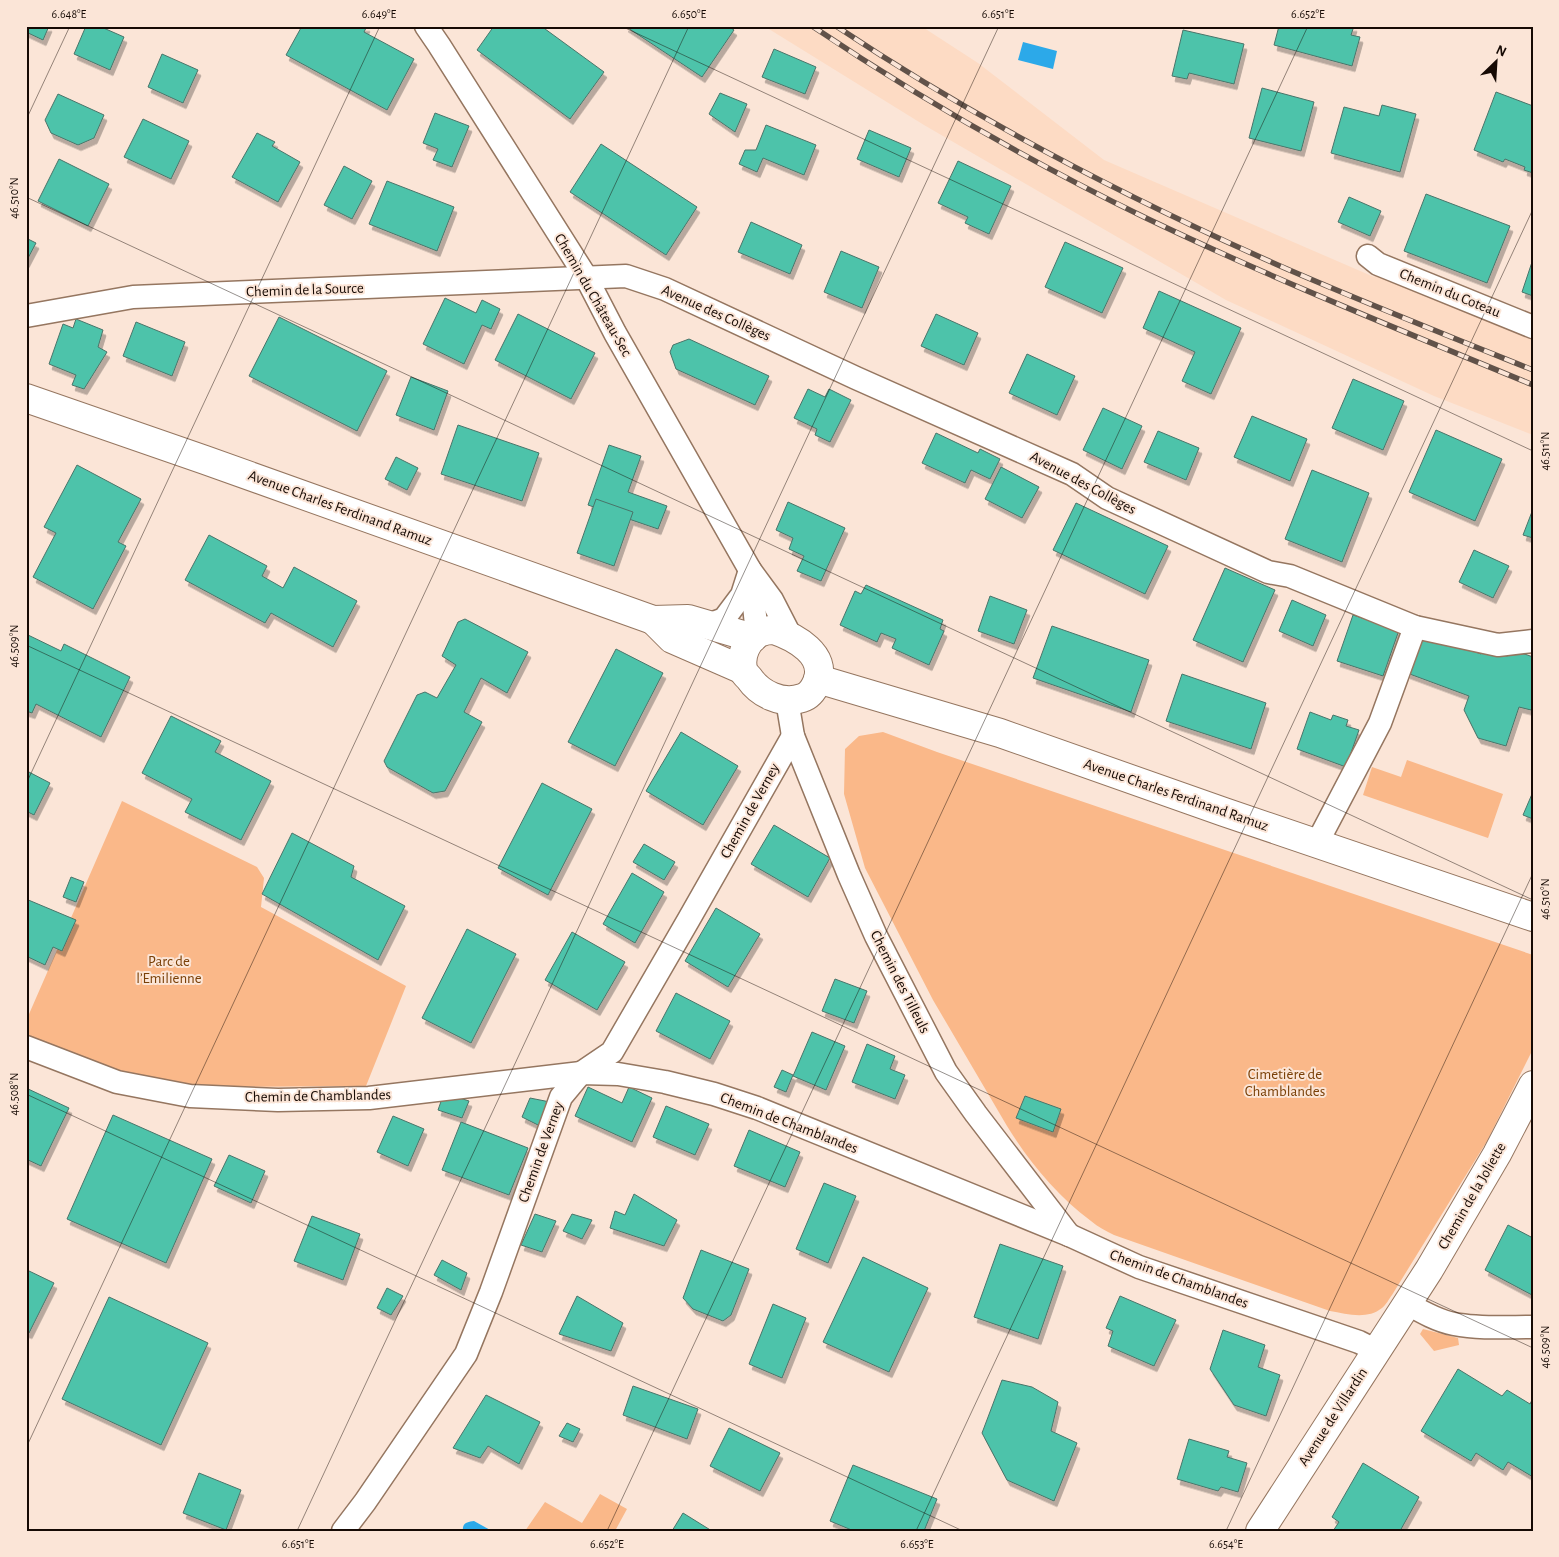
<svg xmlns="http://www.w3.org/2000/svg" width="1559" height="1557" font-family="'Alegreya Sans',sans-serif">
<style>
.built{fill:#fddbc4}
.green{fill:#fab889}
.water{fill:#2ca9e9}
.building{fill:#4ec3aa;stroke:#497469;filter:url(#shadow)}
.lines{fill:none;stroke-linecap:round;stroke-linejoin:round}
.street-casing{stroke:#957660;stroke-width:25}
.secondary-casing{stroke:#957660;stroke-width:30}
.street{stroke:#fff;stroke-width:22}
.secondary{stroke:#fff;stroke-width:28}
.rail-casing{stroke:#615249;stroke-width:5.5}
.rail{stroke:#fbe5d7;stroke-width:4;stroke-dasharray:11;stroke-linecap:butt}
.ticks{fill:none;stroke:#160a04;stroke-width:1;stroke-opacity:0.45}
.labels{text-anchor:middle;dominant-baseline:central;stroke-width:4;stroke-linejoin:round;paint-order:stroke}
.street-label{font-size:15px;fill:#160a04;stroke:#fbe5d7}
.park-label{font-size:15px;fill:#7a4007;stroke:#fbe5d7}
.neatline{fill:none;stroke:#160a04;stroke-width:2}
.ticks-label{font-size:12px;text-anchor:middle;fill:#160a04}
</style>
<defs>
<filter id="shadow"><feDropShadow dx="3" dy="5.5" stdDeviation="0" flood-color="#0004"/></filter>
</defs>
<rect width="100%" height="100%" fill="#fbe5d7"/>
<polygon class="built" points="764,26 921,26 978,63 1104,160 1374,277 1378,264 1533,327 1533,435 1434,396 1226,300 924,125"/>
<g class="green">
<path d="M883 732 937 752 1533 955V1049L1487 1141 1392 1295C1389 1299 1386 1305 1382 1308 1367 1320 1347 1314 1330 1311L1114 1235C1106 1231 1098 1227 1091 1221 1057 1196 1029 1162 1007 1126L933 1000 865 868 844 794 845 749 859 736Z"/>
<polygon points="1407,760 1503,794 1488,838 1363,795 1372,767 1401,777"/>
<polygon points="122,801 257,867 264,878 261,907 406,986 366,1086 194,1087 125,1074 26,1034 26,1021"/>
<polygon points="1423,1329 1458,1338 1459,1345 1434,1351 1420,1334"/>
<polygon points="600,1494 627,1509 615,1531 525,1531 545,1502 582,1523"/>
</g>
<g class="water">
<polygon points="1023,42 1057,51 1053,69 1018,60"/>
<path d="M474 1521 492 1531H463C462 1523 467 1522 474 1521Z"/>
</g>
<g class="building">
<polygon points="26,26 49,26 43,40 26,32"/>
<polygon points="86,26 99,26 124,37 110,70 74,54"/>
<polygon points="302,26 367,26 364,32 414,59 387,110 286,55"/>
<polygon points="494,26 541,26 604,72 570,119 477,50"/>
<polygon points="625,26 728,26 734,30 702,77"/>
<polygon points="1279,26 1354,26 1351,35 1360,37 1352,66 1274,45"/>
<polygon points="1183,30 1244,44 1234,84 1189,73 1187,79 1172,76"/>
<polygon points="774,49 816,67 805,94 762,77"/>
<polygon points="162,54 198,70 183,103 148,87"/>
<polygon points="1262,88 1314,102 1301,151 1249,138"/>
<polygon points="1496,92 1533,106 1533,173 1524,170 1525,167 1505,159 1503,162 1474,150"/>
<polygon points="720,93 747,104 735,132 709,114"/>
<polygon points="58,94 104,115 94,138 78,145 51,133 45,120"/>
<polygon points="1382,105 1416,114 1400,172 1331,153 1344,107 1379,116"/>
<polygon points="435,113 469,126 452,167 433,160 438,149 423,143"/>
<polygon points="143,119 189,141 171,179 124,157"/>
<polygon points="766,125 816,145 804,175 763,158 757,172 739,164 745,150 756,150"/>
<polygon points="869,130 911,148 899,177 857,159"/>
<polygon points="257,133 275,142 272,146 300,162 278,202 232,177"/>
<polygon points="601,144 697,207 666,255 570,192"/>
<polygon points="59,159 109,184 88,226 38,201"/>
<polygon points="958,161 1011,186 989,234 965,223 968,217 938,203"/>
<polygon points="344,166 372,181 352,219 324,205"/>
<polygon points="387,181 454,207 437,251 369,224"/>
<polygon points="1426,194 1510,226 1487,283 1404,251"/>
<polygon points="1349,197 1381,211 1370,236 1338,222"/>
<polygon points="751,222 802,245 790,274 738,252"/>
<polygon points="26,238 36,243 26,262"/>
<polygon points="1065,242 1123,268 1102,313 1045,287"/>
<polygon points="841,251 879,267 862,308 824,292"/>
<polygon points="1533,259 1533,296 1522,292"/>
<polygon points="1159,291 1241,328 1211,394 1182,381 1195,352 1143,328"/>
<polygon points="445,298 476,313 482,300 500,309 491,329 482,325 464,364 423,344"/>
<polygon points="518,314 595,353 571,399 495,360"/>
<polygon points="936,314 978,333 964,365 921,346"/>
<polygon points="279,317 387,371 357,431 249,376"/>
<polygon points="76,319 103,330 98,347 107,352 84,389 72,385 76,375 49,364 63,324 73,328"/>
<polygon points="136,322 185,342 172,376 123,356"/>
<polygon points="689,339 769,376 755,405 676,369 670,352 673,345"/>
<polygon points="1027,354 1075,376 1057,415 1009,393"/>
<polygon points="411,377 448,391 434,430 396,415"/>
<polygon points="1353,379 1404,401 1383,450 1332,428"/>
<polygon points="808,389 825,397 829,389 851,400 830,442 815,435 817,429 794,418"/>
<polygon points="1103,408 1142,426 1122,469 1083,450"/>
<polygon points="1252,416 1307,439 1290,481 1234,457"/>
<polygon points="458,425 539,453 522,501 441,474"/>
<polygon points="1436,430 1502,459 1475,521 1409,492"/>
<polygon points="1158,431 1199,448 1186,480 1144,462"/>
<polygon points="936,433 978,453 980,449 1000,459 990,479 971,470 965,483 922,463"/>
<polygon points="609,445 641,456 628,492 667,506 658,529 588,505"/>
<polygon points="396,457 418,468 407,490 385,479"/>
<polygon points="77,465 141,499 118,542 126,546 93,609 33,577 56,533 44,527"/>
<polygon points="1001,467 1039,487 1022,518 985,499"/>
<polygon points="1312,470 1369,493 1342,562 1285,539"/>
<polygon points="596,499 633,512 614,566 577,553"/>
<polygon points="788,502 845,528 821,581 797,571 804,556 789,549 793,538 776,530"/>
<polygon points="1076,503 1168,546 1145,594 1053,550"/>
<polygon points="1533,509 1533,538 1523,535"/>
<polygon points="209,535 267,566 262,576 283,588 294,567 357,601 333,647 271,613 265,623 185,580"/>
<polygon points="1474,550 1509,566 1493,598 1459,582"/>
<polygon points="1225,568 1275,590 1243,662 1193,640"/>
<polygon points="866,585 943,620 940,629 944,631 929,665 892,648 896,639 881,633 877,642 840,625 855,591 861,594"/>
<polygon points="990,596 1027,610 1014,644 978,631"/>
<polygon points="1292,600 1326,615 1313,646 1279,631"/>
<polygon points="1353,615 1399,630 1383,676 1337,661"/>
<polygon points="465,619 528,652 507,693 481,678 464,712 482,722 445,791 433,793 387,767 384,761 417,695 425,692 437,698 456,665 442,656 458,622"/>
<polygon points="1052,626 1149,660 1131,712 1033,678"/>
<polygon points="1422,632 1481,654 1483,647 1507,656 1516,651 1533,657 1533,705 1531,710 1519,707 1506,746 1478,738 1464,710 1469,696 1407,673"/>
<polygon points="26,634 61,651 64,644 130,677 101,737 36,704 32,713 26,711"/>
<polygon points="616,649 663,673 615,766 568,742"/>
<polygon points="1182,674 1266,703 1251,749 1166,721"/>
<polygon points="1310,712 1331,720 1333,715 1348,720 1346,726 1359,730 1346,767 1297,749"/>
<polygon points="171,716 221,741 215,752 271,781 241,840 185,812 192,799 142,773"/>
<polygon points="681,732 738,766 703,825 646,791"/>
<polygon points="27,771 50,783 34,815 26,811"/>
<polygon points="542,783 592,809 548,895 498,868"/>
<polygon points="1532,794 1533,795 1533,819 1523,815"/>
<polygon points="774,825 830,858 808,897 751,864"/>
<polygon points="292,833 354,866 351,877 405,906 378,960 262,894"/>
<polygon points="644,844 675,862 664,880 633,862"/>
<polygon points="632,873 664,892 635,943 603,924"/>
<polygon points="71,877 84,882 76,902 63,897"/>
<polygon points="26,899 76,920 62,951 53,947 45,965 26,956"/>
<polygon points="716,908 760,934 728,987 685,961"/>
<polygon points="467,929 516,954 471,1043 422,1018"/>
<polygon points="572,932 625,962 597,1010 545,980"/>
<polygon points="835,979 867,991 854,1023 822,1011"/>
<polygon points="676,993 730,1021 710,1059 656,1031"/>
<polygon points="812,1032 845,1046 826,1090 793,1076"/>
<polygon points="867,1044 895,1056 890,1069 905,1075 895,1099 852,1082"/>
<polygon points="782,1070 793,1075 786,1092 774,1087"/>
<polygon points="588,1087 622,1103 629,1087 652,1098 632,1142 575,1116"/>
<polygon points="26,1088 69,1108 41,1166 26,1159"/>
<polygon points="444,1093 469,1101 462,1118 438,1110"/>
<polygon points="1025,1096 1061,1109 1053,1132 1016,1118"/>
<polygon points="530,1098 550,1102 540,1126 522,1117"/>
<polygon points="666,1106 709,1124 695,1155 653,1137"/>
<polygon points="113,1115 212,1159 166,1263 67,1219"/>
<polygon points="393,1116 424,1129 408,1166 377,1152"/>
<polygon points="461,1122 528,1148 509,1195 442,1170"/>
<polygon points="749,1130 800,1152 785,1187 734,1166"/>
<polygon points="229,1155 265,1171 251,1203 214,1186"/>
<polygon points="824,1183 856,1196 828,1263 796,1249"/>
<polygon points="634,1194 677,1220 664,1246 610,1228 615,1211 625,1215"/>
<polygon points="535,1214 556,1221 542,1252 521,1245"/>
<polygon points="572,1214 592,1220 582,1239 563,1231"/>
<polygon points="312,1216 360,1234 343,1280 294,1261"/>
<polygon points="1508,1225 1533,1238 1532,1295 1485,1270"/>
<polygon points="1000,1244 1063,1266 1038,1339 974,1317"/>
<polygon points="701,1250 749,1269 731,1315 723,1321 693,1309 683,1298"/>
<polygon points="863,1257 928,1288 889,1372 823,1342"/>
<polygon points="442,1260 467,1273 461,1290 434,1275"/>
<polygon points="27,1270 54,1283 29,1333 26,1332"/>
<polygon points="387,1288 403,1296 391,1315 377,1308"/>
<polygon points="577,1296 623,1323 611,1351 559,1334"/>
<polygon points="1120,1296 1176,1320 1154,1366 1108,1346 1113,1331 1106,1328"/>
<polygon points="109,1297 208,1343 161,1445 62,1399"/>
<polygon points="773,1304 806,1318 782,1378 749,1364"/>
<polygon points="1223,1330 1265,1345 1258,1367 1280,1375 1266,1416 1234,1405 1210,1369"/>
<polygon points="1458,1369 1502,1396 1507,1390 1530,1404 1533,1398 1533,1477 1508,1462 1503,1470 1476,1453 1471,1461 1421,1431"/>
<polygon points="1002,1380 1032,1387 1058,1402 1051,1431 1077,1443 1054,1501 1007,1480 982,1433"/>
<polygon points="633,1386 698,1409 687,1439 623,1415"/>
<polygon points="486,1395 540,1422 519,1464 488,1446 480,1458 453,1448"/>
<polygon points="567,1423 580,1429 573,1442 559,1436"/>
<polygon points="729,1428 780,1453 760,1491 710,1466"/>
<polygon points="1189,1439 1229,1451 1227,1457 1247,1463 1238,1492 1221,1487 1218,1491 1177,1479"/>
<polygon points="1363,1463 1419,1497 1400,1531 1333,1531 1339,1522 1332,1517"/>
<polygon points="853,1465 937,1499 924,1531 854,1531 830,1521"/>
<polygon points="199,1473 241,1490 226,1530 183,1513"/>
<polygon points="683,1513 712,1531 672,1531"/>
</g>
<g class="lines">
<g class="street-casing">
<g id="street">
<polyline points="426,26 439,45 586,277 615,333 750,570 772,600 790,635"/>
<polyline points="1368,256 1378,264 1533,327"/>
<polyline points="26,316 133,297 626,276 665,289 856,378 1072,474 1107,498 1268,572 1290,576 1415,627 1498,645 1533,641"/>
<polyline points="751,576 757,635"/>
<polyline points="708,625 724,619 742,595 750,570"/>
<polyline points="787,700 793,736 849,875 876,936 946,1072 976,1114 1069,1235"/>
<polyline points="1317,843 1380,723 1415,627"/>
<polyline points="26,1047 117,1082 190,1096 278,1100 369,1098 581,1073 618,1074 665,1082 714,1094 757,1108 1069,1235 1139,1267 1359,1342 1377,1351"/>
<path d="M1408 1304C1422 1312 1438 1321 1454 1324 1480 1329 1507 1327 1533 1327"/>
<polyline points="343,1531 365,1502 466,1354 491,1292 561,1097 581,1073 612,1052 689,919 793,736"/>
</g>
</g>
<g class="secondary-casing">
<g id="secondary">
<polyline points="26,398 205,460 653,620 688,619 753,638"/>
<polyline points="653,620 672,639 743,670"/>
<path d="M774 630C795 637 828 655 817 682 814 689 809 696 802 698 782 705 760 694 749 678 746 675 743 672 743 669 740 655 747 640 759 633 763 631 769 630 774 630Z"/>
<polyline points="818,679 1000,733 1224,812 1533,917"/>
<polyline points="1260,1531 1429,1270 1497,1154 1533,1085"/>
</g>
</g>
<use href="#street" class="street"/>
<use href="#secondary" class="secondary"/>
<g class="rail-casing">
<g id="rail">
<path d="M812 26C919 98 1031 162 1146 218 1273 279 1403 331 1533 385"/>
<path d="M836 26C978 121 1131 200 1287 269 1368 304 1451 337 1533 370"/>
</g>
</g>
<use href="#rail" class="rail"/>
</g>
<path class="ticks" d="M621 26 1533 451M26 120 70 26M26 197 1533 900M26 645 1533 1348M26 784 380 26M26 1094 963 1531M26 1448 689 26M297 1531 999 26M607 1531 1308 26M916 1531 1533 209M1226 1531 1533 873"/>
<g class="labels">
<g class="street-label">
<text transform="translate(305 290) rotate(-2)">Chemin de la Source</text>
<text transform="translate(1450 293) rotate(22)">Chemin du Coteau</text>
<text transform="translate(593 295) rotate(60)">Chemin du Château-Sec</text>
<text transform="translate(716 313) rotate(24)">Avenue des Collèges</text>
<text transform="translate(1083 483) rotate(28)">Avenue des Collèges</text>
<text transform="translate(340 508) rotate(20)">Avenue Charles Ferdinand Ramuz</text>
<text transform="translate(1176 795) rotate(19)">Avenue Charles Ferdinand Ramuz</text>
<text transform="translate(750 811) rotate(-61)">Chemin de Verney</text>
<text transform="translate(900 982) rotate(63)">Chemin des Tilleuls</text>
<text transform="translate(318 1096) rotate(-1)">Chemin de Chamblandes</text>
<text transform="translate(789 1123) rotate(21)">Chemin de Chamblandes</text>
<text transform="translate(541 1152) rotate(-70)">Chemin de Verney</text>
<text transform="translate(1472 1196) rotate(-60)">Chemin de la Joliette</text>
<text transform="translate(1179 1279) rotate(20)">Chemin de Chamblandes</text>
<text transform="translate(1333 1417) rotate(-57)">Avenue de Villardin</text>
</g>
<g class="park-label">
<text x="169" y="961">Parc de<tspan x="169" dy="17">l’Emilienne</tspan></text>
<text x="1285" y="1074">Cimetière de<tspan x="1285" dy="17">Chamblandes</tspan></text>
</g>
</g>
<rect width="1559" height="1557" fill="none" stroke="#fbe5d7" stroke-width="55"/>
<g transform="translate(1496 62) rotate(25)" stroke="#fbe5d7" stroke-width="4" paint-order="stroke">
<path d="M0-4L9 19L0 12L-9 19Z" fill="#160a04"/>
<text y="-8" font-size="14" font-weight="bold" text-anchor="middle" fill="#160a04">N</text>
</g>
<rect x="28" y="28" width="1504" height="1502" class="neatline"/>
<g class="ticks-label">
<text x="69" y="18">6.648°E</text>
<text x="379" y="18">6.649°E</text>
<text x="689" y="18">6.650°E</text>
<text x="998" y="18">6.651°E</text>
<text x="1308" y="18">6.652°E</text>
<text transform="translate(14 198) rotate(-90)" y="4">46.510°N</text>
<text transform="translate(1545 451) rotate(-90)" y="4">46.511°N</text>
<text transform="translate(14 646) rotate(-90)" y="4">46.509°N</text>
<text transform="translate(1545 899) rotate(-90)" y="4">46.510°N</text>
<text transform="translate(14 1094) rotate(-90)" y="4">46.508°N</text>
<text transform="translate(1545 1347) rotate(-90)" y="4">46.509°N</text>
<text x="298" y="1548">6.651°E</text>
<text x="607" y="1548">6.652°E</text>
<text x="917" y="1548">6.653°E</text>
<text x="1226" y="1548">6.654°E</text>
</g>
</svg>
